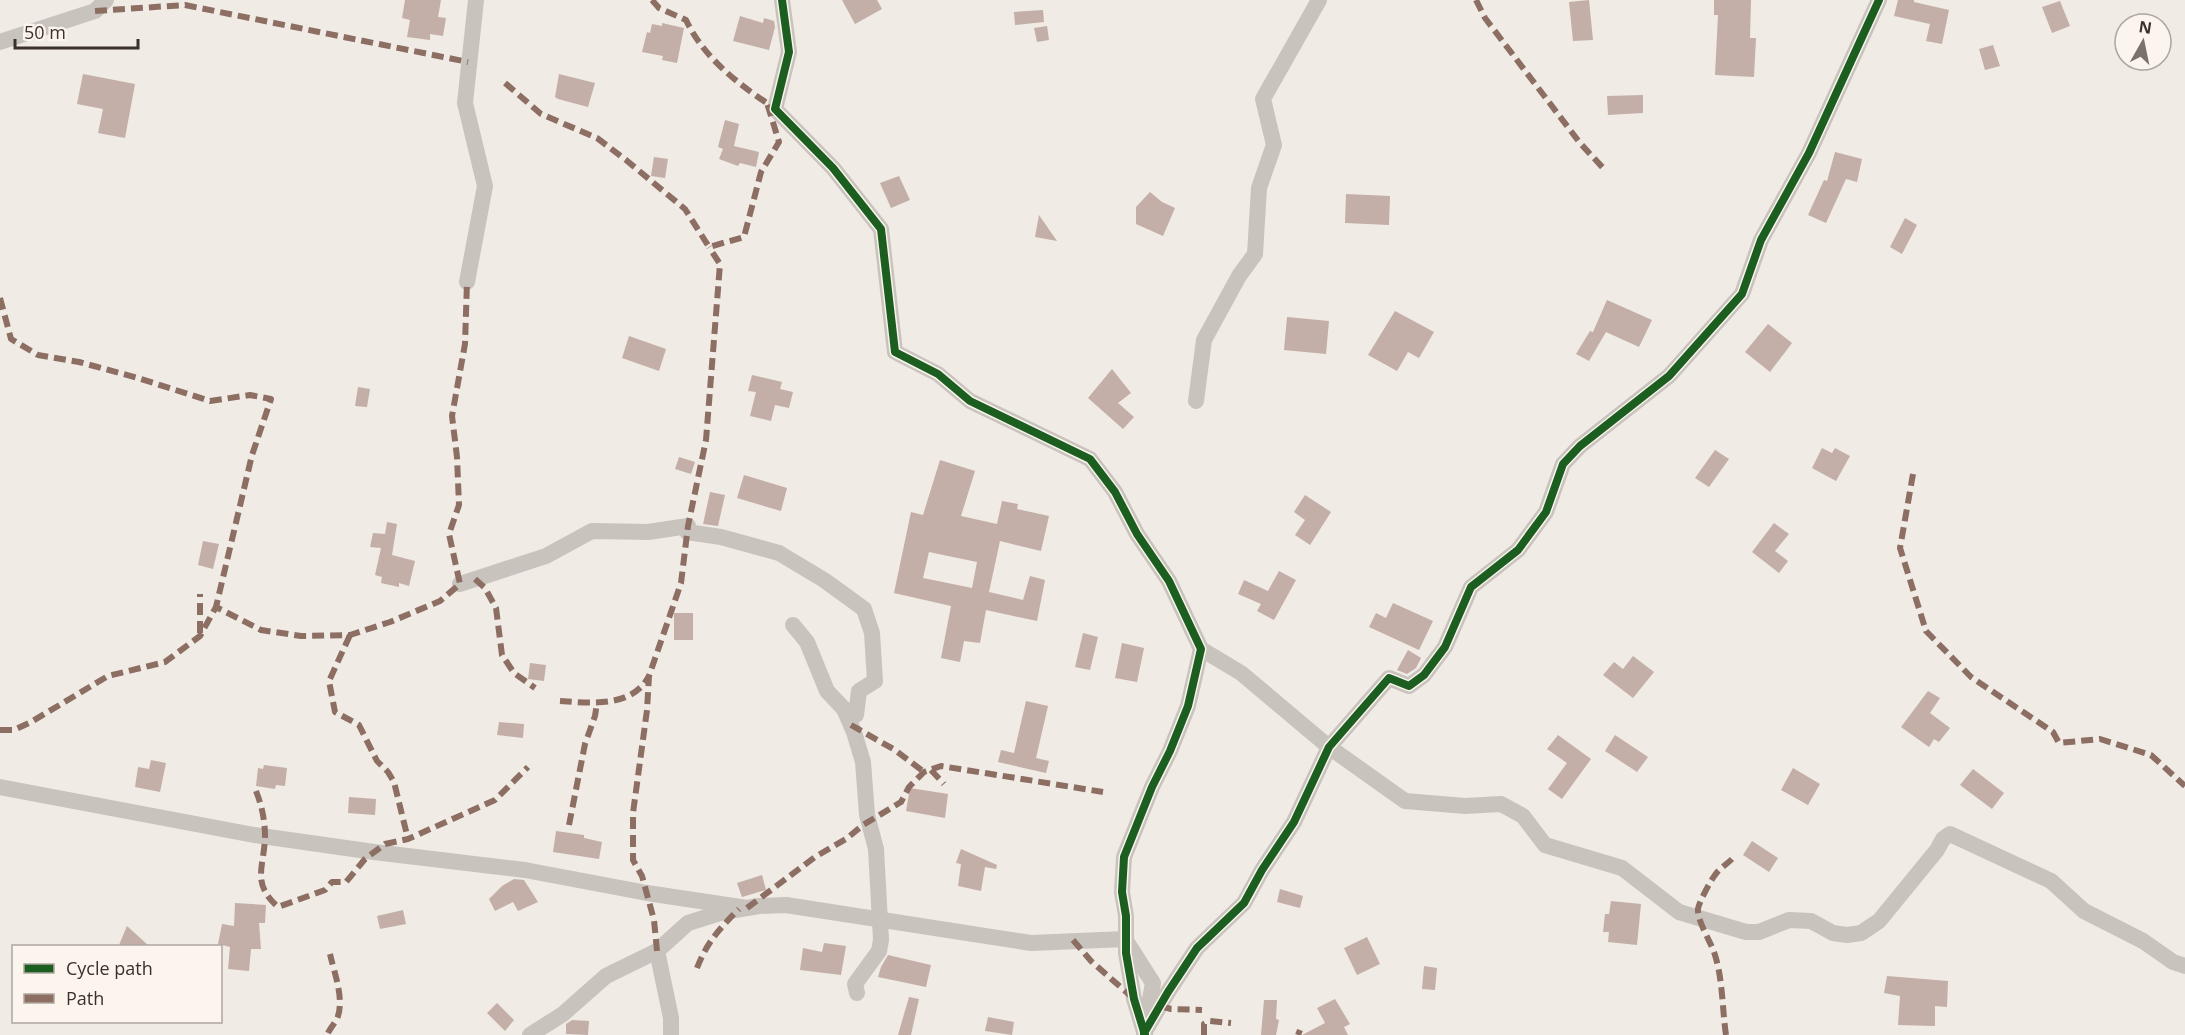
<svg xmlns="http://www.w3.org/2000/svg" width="2185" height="1035" font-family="'Open Sans',sans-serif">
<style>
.building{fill:#c3afa7;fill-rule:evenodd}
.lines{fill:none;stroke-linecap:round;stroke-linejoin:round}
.minor{stroke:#c9c3be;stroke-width:16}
.quiet{stroke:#8d6e63;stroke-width:6;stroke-dasharray:12 6;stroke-linecap:butt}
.cycleway-casing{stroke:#fbf5ee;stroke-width:11}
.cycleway{stroke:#1b5e20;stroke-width:8}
</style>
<rect width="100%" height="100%" fill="#f0ebe5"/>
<g class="building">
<polygon points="405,0 441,0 438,17 446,18 443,36 430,34 430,40 407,37 410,20 402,18"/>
<polygon points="842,0 877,0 882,9 855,24"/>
<polygon points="1589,0 1593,40 1573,41 1569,2"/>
<polygon points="1714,0 1751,0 1750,38 1756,38 1754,77 1715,75 1718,15 1714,15"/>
<polygon points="1898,0 1914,0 1914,2 1949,10 1942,44 1926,41 1930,24 1894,16"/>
<polygon points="2060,1 2070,26 2052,33 2042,7"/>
<polygon points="1043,10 1044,22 1015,25 1014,12"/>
<polygon points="740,16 763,23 764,18 774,21 775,27 769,50 733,41"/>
<polygon points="662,23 684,28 677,63 662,60 663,56 642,52 647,32 650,33 652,24 662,26"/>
<polygon points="1047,26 1049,40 1037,42 1034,28"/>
<polygon points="1993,45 2000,66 1985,70 1979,49"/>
<polygon points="83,74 135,84 125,138 98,133 103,109 77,104"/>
<polygon points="559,74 595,83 588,107 558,99 555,97"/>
<polygon points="1643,95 1643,113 1608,115 1607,96"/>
<polygon points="725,120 739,124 734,146 759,152 756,167 740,163 738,166 719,159 723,149 718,147"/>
<polygon points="1835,152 1862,159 1857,182 1846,179 1826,223 1808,215 1824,180 1827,181"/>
<polygon points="654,157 668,159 665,178 651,176"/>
<polygon points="899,176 910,200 891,208 880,183"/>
<polygon points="1150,192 1162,202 1175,208 1163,236 1136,224 1136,207"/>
<polygon points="1346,194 1390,196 1389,225 1345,223"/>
<polygon points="1039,215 1057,241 1035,237"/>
<polygon points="1905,218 1917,225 1902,254 1890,247"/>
<polygon points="1607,300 1652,320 1639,347 1606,332 1589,361 1576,354 1590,331 1593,332"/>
<polygon points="1395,311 1434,332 1419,358 1408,352 1397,371 1368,355"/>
<polygon points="1287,317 1329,321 1326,354 1284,350"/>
<polygon points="1768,324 1792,343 1770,372 1745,352"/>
<polygon points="629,336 666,349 659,371 622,358"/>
<polygon points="1112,369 1131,393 1118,403 1134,417 1123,429 1088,398"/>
<polygon points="752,375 782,382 780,389 793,392 789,408 775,405 771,421 750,416 756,392 748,391"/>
<polygon points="358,387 370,389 367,407 355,406"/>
<polygon points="1822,448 1832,453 1835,448 1850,456 1836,481 1812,468"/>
<polygon points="1715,450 1729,459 1709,487 1695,478"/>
<polygon points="679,457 695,462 691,474 675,469"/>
<path d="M940 460 975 471 961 516 997 524 1002 501 1018 504 1017 509 1049 516 1041 551 1000 541 989 592 1023 600 1030 576 1045 580 1037 621 986 610 980 643 964 641 960 662 941 658 951 606 894 593 911 512 923 515ZM929 552 977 562 972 588 923 578Z"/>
<polygon points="744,475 787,488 781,511 737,498"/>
<polygon points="710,492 725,495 718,526 703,524"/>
<polygon points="1305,495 1331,512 1310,545 1295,535 1305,520 1294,512"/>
<polygon points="387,522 397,524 392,555 415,561 409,586 399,583 399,587 381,583 382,577 375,575 381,548 370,547 373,533 385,534"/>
<polygon points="1774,523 1789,534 1775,551 1788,561 1779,573 1752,552"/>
<polygon points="203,541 219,544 213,569 198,565"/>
<polygon points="1279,571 1296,580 1274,620 1257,611 1261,604 1238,594 1244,580 1268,591"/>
<polygon points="1393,603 1433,621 1419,650 1369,627 1376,613 1386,618"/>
<rect x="674" y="613" width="19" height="27"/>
<polygon points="1083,633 1098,637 1090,670 1075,667"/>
<polygon points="1122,643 1144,648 1137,682 1115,678"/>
<polygon points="1408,650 1421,658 1416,668 1407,674 1397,670"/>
<polygon points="1633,656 1654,672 1633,698 1603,675 1614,662 1623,669"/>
<polygon points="530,663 546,665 544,681 528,679"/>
<polygon points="1928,691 1940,698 1930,713 1950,728 1939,742 1934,739 1929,747 1901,727"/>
<polygon points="1026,701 1048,706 1036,758 1049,761 1046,773 998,762 1001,750 1014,753"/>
<polygon points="499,722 524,724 523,738 497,735"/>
<polygon points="1558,735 1591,759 1562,799 1548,789 1567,763 1547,749"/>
<polygon points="1615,735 1648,757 1637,772 1605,751"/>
<polygon points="151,760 166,763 160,792 135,787 138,767 149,769"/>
<polygon points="264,765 287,768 285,786 276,785 275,789 256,786 258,768 263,769"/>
<polygon points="1793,768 1820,784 1808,805 1781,790"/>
<polygon points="1973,769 2004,793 1992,809 1960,785"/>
<polygon points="910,788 948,794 945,818 906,811"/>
<polygon points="349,797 376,799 375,815 348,813"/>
<polygon points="556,831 584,835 584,838 602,842 599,859 553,852"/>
<polygon points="1752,841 1778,858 1769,872 1743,855"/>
<polygon points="961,849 997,865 996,869 985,867 981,891 958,886 961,864 956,863"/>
<polygon points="762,875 766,890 742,897 737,883"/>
<polygon points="514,879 524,880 538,902 518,911 513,902 495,911 489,899 502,886"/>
<polygon points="1280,889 1303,896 1300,908 1277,902"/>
<polygon points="1611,901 1641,904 1637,945 1608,942 1609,932 1603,932 1605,914 1609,914"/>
<polygon points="235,903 266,905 265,923 259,923 261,949 251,949 249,971 228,969 230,947 218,944 222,924 234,926"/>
<polygon points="403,910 406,924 380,929 377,916"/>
<polygon points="127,926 149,946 119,945"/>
<polygon points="1367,937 1380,964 1357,975 1344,948"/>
<polygon points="824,943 846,946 841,975 800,970 803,948 822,952"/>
<polygon points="888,955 931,965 926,987 878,977 881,967"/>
<polygon points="1424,966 1437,968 1435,990 1422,989"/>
<polygon points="1887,976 1948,981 1947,1007 1935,1006 1935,1026 1898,1025 1900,996 1884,993"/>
<polygon points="909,997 919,999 911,1035 898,1035"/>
<polygon points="1335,999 1350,1024 1344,1027 1348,1035 1302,1035 1325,1023 1317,1008"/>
<polygon points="1264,1000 1277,1000 1276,1019 1279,1020 1276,1035 1261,1035"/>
<polygon points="497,1003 514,1020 505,1031 487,1013"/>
<polygon points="988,1017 1014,1022 1012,1035 985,1031"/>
<polygon points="572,1020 589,1021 588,1035 566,1034 566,1024"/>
</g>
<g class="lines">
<g class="minor">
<polyline points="782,0 789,52 775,109 833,168 881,229 895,352 938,374 970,401 1090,459 1115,492 1137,534 1169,581 1201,649 1188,706 1170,751 1152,787 1124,857 1122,892 1126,916 1126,953 1134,999 1145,1035"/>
<polyline points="0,42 95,11 106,0"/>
<polyline points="467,282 485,186 465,103 476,0"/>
<polyline points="1196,401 1204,340 1239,276 1255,254 1259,188 1274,145 1263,99 1319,0"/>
<polyline points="687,532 721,537 779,553 824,580 864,609 872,633 875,681 859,691 856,715 844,709 854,732 863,762 867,815 876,849 881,940 879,951 855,984 857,993"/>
<polyline points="460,584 546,556 592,531 648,532 688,526"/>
<polyline points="793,625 807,642 827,691 844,709"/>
<polyline points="1201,649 1241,673 1329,747 1405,801 1465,806 1501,804 1523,816 1545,845 1622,868 1679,912 1746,932 1759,932 1789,920 1811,921 1833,933 1847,935 1861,933 1879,921 1937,850 1943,839 1950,834 2051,881 2084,911 2143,941 2173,962 2185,966"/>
<polyline points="0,787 254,835 374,852 525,870 647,893 747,908"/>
<polyline points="657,951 671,1018 671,1035"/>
<polyline points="1144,1033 1168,992 1197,948 1244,903 1262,870 1294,822 1329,747 1389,678 1409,686 1424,675 1445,647 1471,587 1518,550 1546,512 1563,464 1580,446 1669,376 1742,294 1761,240 1809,153 1879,0"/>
<polyline points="530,1035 563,1014 606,976 657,951 688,923 723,912 759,906 786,905 1031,943 1125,939 1153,983 1146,1021"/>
</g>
<g class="quiet">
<path d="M652 0 659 8 686 20C704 58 739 85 773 107"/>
<polyline points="1476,0 1485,18 1580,143 1604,169"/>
<polyline points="95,11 185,5 468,62"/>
<polyline points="505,83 541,114 597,138 626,160 685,209 709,247 744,237 761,172 779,142 767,103"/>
<polyline points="0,298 11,339 38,355 79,362 138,378 210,401 250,395 271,399 252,455 216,607"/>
<polyline points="1913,474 1900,548 1926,631 1971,677 2053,732 2059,743 2100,739 2151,755 2185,786"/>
<polyline points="475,579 485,588 496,608 502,655 514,673 535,688"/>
<polyline points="200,633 200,594"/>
<polyline points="350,635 329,681 335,712 359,725 377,761 388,772 394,782 408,839"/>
<path d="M560 701C591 703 632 708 649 676"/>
<polyline points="851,725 895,750 924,772"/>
<polyline points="0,730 14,730 31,722 108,676 165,662 200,636 216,607 261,630 301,636 350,635 390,622 440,601 460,584 449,534 459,505 457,457 452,416 465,344 467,282"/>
<polyline points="931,770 944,784"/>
<path d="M256 791C262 806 265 821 265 837 264 868 251 883 278 907L325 890 332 882H346L365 859 385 844 408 839 495 800 528 767"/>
<polyline points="569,825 585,744 595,716 597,703"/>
<polyline points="747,908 815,857 846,839 863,825 901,802 909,787 924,772 941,766 1103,792"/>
<polyline points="1073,940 1091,961 1133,998"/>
<polyline points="657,951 654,920 642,876 633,860 633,813 647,710 649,676 681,583 688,526 706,440 720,264 709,247"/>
<path d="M697 968C707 942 720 928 739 909"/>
<polyline points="1160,1006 1171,1009 1202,1010"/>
<path d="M328 1033C331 1027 336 1022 338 1016 344 997 334 972 330 954"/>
<polyline points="1204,1035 1204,1024 1210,1021 1231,1023"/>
<polyline points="1298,1035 1300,1030"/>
<path d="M1726 1035C1722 1008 1723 978 1714 952 1710 941 1697 920 1698 909 1699 902 1711 880 1715 875 1719 869 1727 864 1732 859"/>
</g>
<g class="cycleway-casing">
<g id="cycleway">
<polyline points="782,0 789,52 775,109 833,168 881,229 895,352 938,374 970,401 1090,459 1115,492 1137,534 1169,581 1201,649 1188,706 1170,751 1152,787 1124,857 1122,892 1126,916 1126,953 1134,999 1145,1035"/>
<polyline points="1144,1033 1168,992 1197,948 1244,903 1262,870 1294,822 1329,747 1389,678 1409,686 1424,675 1445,647 1471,587 1518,550 1546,512 1563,464 1580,446 1669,376 1742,294 1761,240 1809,153 1879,0"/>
</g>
</g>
<use href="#cycleway" class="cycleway"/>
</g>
<rect x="12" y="945" width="210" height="78" fill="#fbf5ee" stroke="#aea6a0" stroke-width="1.5"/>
<rect x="24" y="964" width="30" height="9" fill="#1b5e20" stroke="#aea6a0" stroke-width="1.5"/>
<text x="66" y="975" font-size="18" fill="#3b302b">Cycle path</text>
<rect x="24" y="994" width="30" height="9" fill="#8d6e63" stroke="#aea6a0" stroke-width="1.5"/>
<text x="66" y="1005" font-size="18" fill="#3b302b">Path</text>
<g transform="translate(2143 42) rotate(9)"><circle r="28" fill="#fbf5ee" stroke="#aea6a0" stroke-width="1.5"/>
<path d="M0-4.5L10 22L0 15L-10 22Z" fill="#7a716c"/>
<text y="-9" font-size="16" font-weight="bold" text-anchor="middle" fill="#3b302b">N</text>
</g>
<path d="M15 39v9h123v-9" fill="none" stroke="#3b302b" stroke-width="3"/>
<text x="24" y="39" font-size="18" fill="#3b302b" stroke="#fbf5ee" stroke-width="4.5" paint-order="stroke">50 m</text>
</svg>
